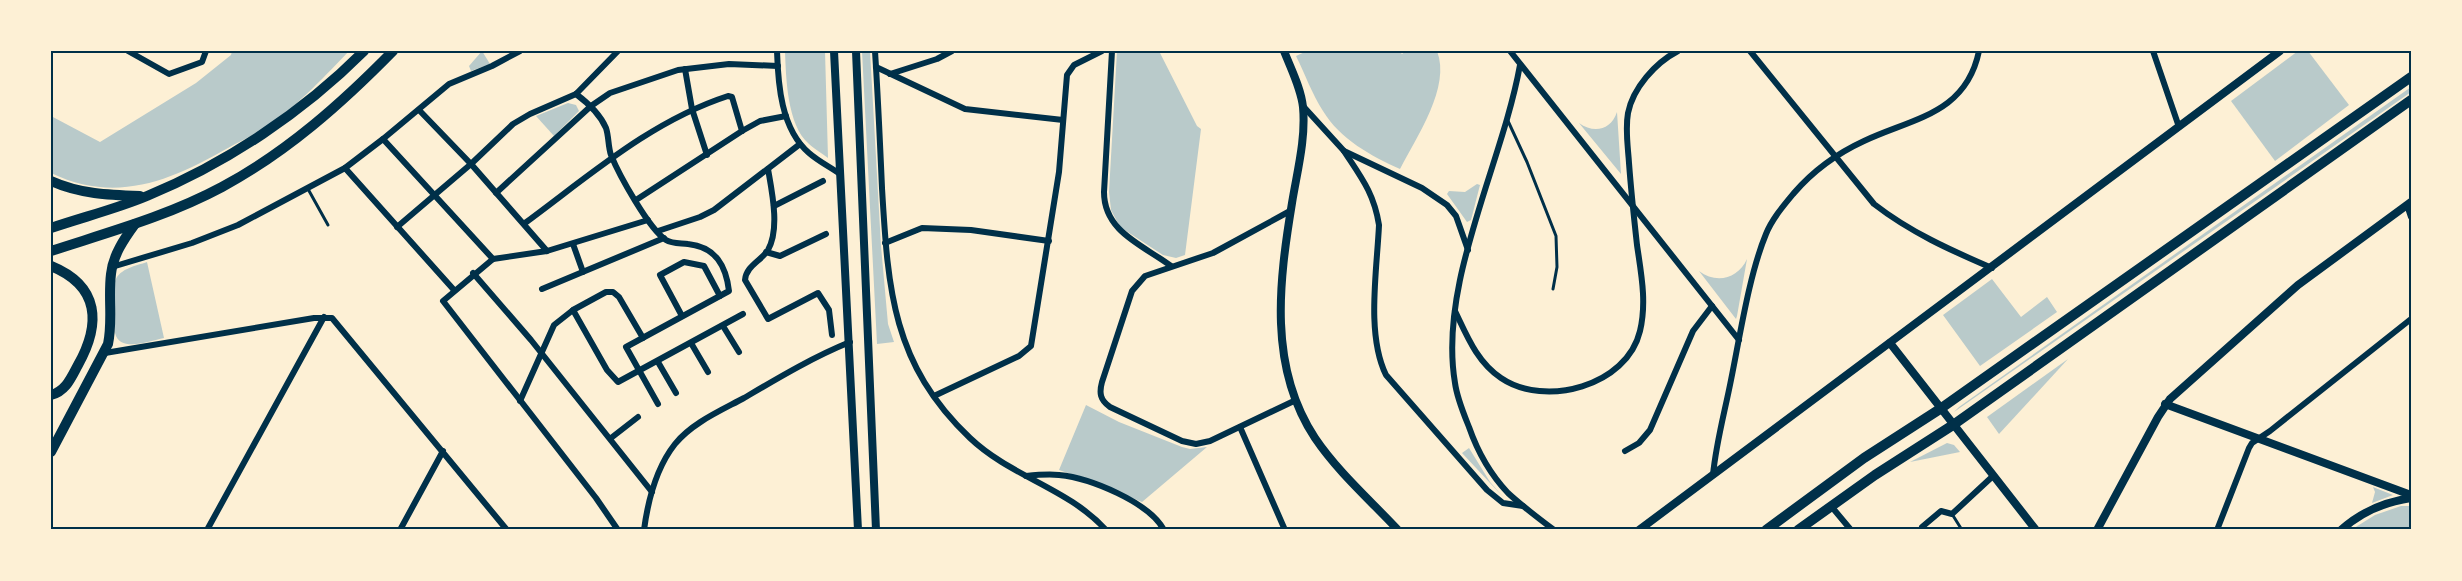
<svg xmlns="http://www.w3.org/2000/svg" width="2462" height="581" font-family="'Space Grotesk',sans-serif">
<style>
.green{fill:#b9caca}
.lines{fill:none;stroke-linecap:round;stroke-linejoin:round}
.service{stroke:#003049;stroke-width:3}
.minor{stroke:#003049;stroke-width:6}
.tertiary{stroke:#003049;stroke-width:8}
.secondary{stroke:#003049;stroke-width:8}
.trunk{stroke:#003049;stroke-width:10}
.neatline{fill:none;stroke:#003049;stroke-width:2}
</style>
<rect width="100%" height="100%" fill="#fdf0d5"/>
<g class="green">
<path d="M232 51H349C327 74 298 105 272 123 259 133 242 140 228 148 170 181 116 204 51 173V116L100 142 196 83 231 55Z"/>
<polygon points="482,51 490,64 471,71 469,66"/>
<path d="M785 51H825L828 158C822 153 814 149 809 144 787 125 786 78 785 51Z"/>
<polygon points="862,51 870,51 881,246 888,324 894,342 877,344"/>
<polygon points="1117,51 1159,51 1197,126 1201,129 1185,255 1176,258 1163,255 1120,227 1111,210 1109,192"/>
<path d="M1307 51H1399L1402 54 1406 51H1437C1451 87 1417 136 1400 169 1371 156 1340 139 1323 111 1312 94 1305 74 1296 56Z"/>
<polygon points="2298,51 2308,51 2349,105 2275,161 2231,101"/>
<polygon points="2411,87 2411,92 1954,412 1959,407"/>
<polygon points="568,103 576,105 579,111 554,136 536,116"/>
<path d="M1617 112 1621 174 1579 123C1594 134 1611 130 1617 112Z"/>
<polygon points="1477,184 1480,185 1471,220 1467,222 1447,194 1449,191 1465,192"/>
<path d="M1747 259 1737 316 1736 319 1699 271C1716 284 1738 279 1747 259Z"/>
<path d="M147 262 164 338C149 341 120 353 115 333V281C120 268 136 266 147 262Z"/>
<polygon points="1992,279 2021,317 2047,297 2057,312 1980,366 1943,315"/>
<polygon points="2068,359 1999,434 1987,417"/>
<polygon points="1086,405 1119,422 1182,447 1190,449 1207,447 1142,502 1094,482 1059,470"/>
<polygon points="1947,443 1954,445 1960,452 1910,462"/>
<polygon points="1469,448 1490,482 1505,499 1462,453"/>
<polygon points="2373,487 2393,495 2372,503 2375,492"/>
<polygon points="2401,506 2411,506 2411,530 2351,530 2375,515"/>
</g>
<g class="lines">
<g class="service">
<polyline points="1508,121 1527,162 1556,236 1557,267 1553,289"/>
<polyline points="308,189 328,225"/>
<polyline points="1952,514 1962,530"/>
</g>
<g class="minor">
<polyline points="128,51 169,74 202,62 206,51"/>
<path d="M777 51C778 84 781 129 809 153 818 161 830 167 840 174"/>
<path d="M875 51C878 97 880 142 882 188 888 289 892 364 970 438 1011 477 1068 488 1106 530"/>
<path d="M1112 51 1104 192C1104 232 1143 245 1171 266"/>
<polyline points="1510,51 1739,340"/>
<path d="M1750 51 1874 204C1910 232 1950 250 1992 268"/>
<polyline points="2153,51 2179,127"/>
<path d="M1520 65C1502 165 1438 283 1455 383 1457 398 1463 412 1469 427 1477 450 1490 474 1508 493 1522 506 1538 518 1554 530"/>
<polyline points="876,67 965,109 1063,120"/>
<polyline points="685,69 692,109 707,155"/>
<polyline points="890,74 937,59 952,51"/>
<path d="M576 94C588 103 600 114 606 128 609 137 608 147 611 155 619 175 649 229 666 240 672 244 681 243 688 244 716 247 726 266 729 291L626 347 658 404"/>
<polyline points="1303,106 1344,151 1422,188 1447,205 1456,216 1468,250"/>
<polyline points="419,110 471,164 547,251"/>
<polyline points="383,139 493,259"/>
<path d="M1344 151C1361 177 1374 193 1379 225 1377 270 1366 334 1386 375L1487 490 1503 503 1523 506"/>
<polyline points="345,168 454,290"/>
<path d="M768 169C772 192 780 229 768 250 761 261 746 266 745 280L768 319 818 293 829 310 832 335"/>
<polyline points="496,193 591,106 610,93 678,70 729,64 778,66"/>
<polyline points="636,200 742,131 760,121 786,116"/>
<polyline points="2407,205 2411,217"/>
<polyline points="774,206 823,181"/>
<path d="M1290 211 1213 253 1145 276 1132 291 1102 382C1099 393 1100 400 1110 407L1182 441 1196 444 1210 441 1296 400"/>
<path d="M525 223C589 176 651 121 728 96L732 97 742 131"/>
<polyline points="397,227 471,164 513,124 530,114 576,94 618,51"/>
<polyline points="658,231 700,217 714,210 800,144"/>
<polyline points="885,243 922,228 971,230 1049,241"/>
<polyline points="573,244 583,272"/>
<polyline points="766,252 780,256 826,234"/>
<polyline points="112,267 192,243 238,225 345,168 383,139 449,84 492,66 520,51"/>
<polyline points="473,273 531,340 652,492"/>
<polyline points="542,289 664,238"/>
<polyline points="573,310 607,370 618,382 743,314"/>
<path d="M1455 311C1467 336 1477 362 1501 378 1545 408 1627 386 1640 331 1647 302 1641 273 1637 245 1634 218 1631 190 1629 163 1628 147 1625 130 1628 113 1633 88 1655 63 1678 51"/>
<polyline points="682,316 660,275 684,262 704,266 720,296"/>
<polyline points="723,326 739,352"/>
<polyline points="691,343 708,372"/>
<polyline points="105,353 314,318 332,318 507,530"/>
<polyline points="658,362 676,393"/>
<polyline points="934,396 1019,356 1031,346 1059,172 1067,75 1074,65 1102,51"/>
<polyline points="520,401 554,325 573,310 606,292 613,292 619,297 643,338"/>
<polyline points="1240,427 1285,530"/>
<polyline points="611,438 638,417"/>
<polyline points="1625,451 1639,443 1650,430 1693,331 1712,306"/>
<path d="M1713 475C1716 443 1725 411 1731 380 1740 336 1749 275 1766 234 1772 219 1784 205 1794 193 1813 171 1838 153 1864 141 1913 118 1966 114 1979 51"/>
<path d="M1026 476C1036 475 1048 474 1059 475 1090 478 1149 502 1164 530"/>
<polyline points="1831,506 1851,530"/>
<polyline points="1922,527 1941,511 1952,514 1993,476"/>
<polyline points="207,530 324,317"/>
<polyline points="400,530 443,451"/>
<polyline points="618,530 596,498 443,301 493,259 547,251 648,220"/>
<path d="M644 530C648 500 656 468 675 444 692 423 720 411 744 398 778 378 813 357 850 342"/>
<polyline points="2217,530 2249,448 2252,443 2270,431 2411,319"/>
</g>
<g class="tertiary">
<path d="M1284 51C1291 69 1301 88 1303 107 1306 139 1297 172 1292 203 1279 282 1268 367 1315 438 1338 472 1370 500 1398 530"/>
<polyline points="1890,343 2036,530"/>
<polyline points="2165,404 2411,495"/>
<polyline points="2097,530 2158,417 2170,399 2298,285 2411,202"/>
</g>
<g class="secondary">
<polyline points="834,51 858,530"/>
<polyline points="856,51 876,530"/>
<polyline points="1639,530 2280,51"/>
<path d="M2341 530C2361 512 2384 502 2411 498"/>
</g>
<g class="trunk">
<path d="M51 181C80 194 108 195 140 196"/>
<path d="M51 228C83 217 116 209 147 196 227 163 303 112 364 51"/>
<path d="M51 251C109 232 168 216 222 187 287 152 342 103 393 51"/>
<path d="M51 266C100 286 101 324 78 365 71 378 66 391 51 395"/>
<path d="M51 452 108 344C113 321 108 298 111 274 113 255 124 239 135 224"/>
<polyline points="1766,530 1864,458 1940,409 2411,77"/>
<polyline points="1798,530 1875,475 1953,425 2411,100"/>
</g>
</g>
<rect width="2462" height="581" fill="none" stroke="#fdf0d5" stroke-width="105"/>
<rect x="52" y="52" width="2358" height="476" class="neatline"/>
</svg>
